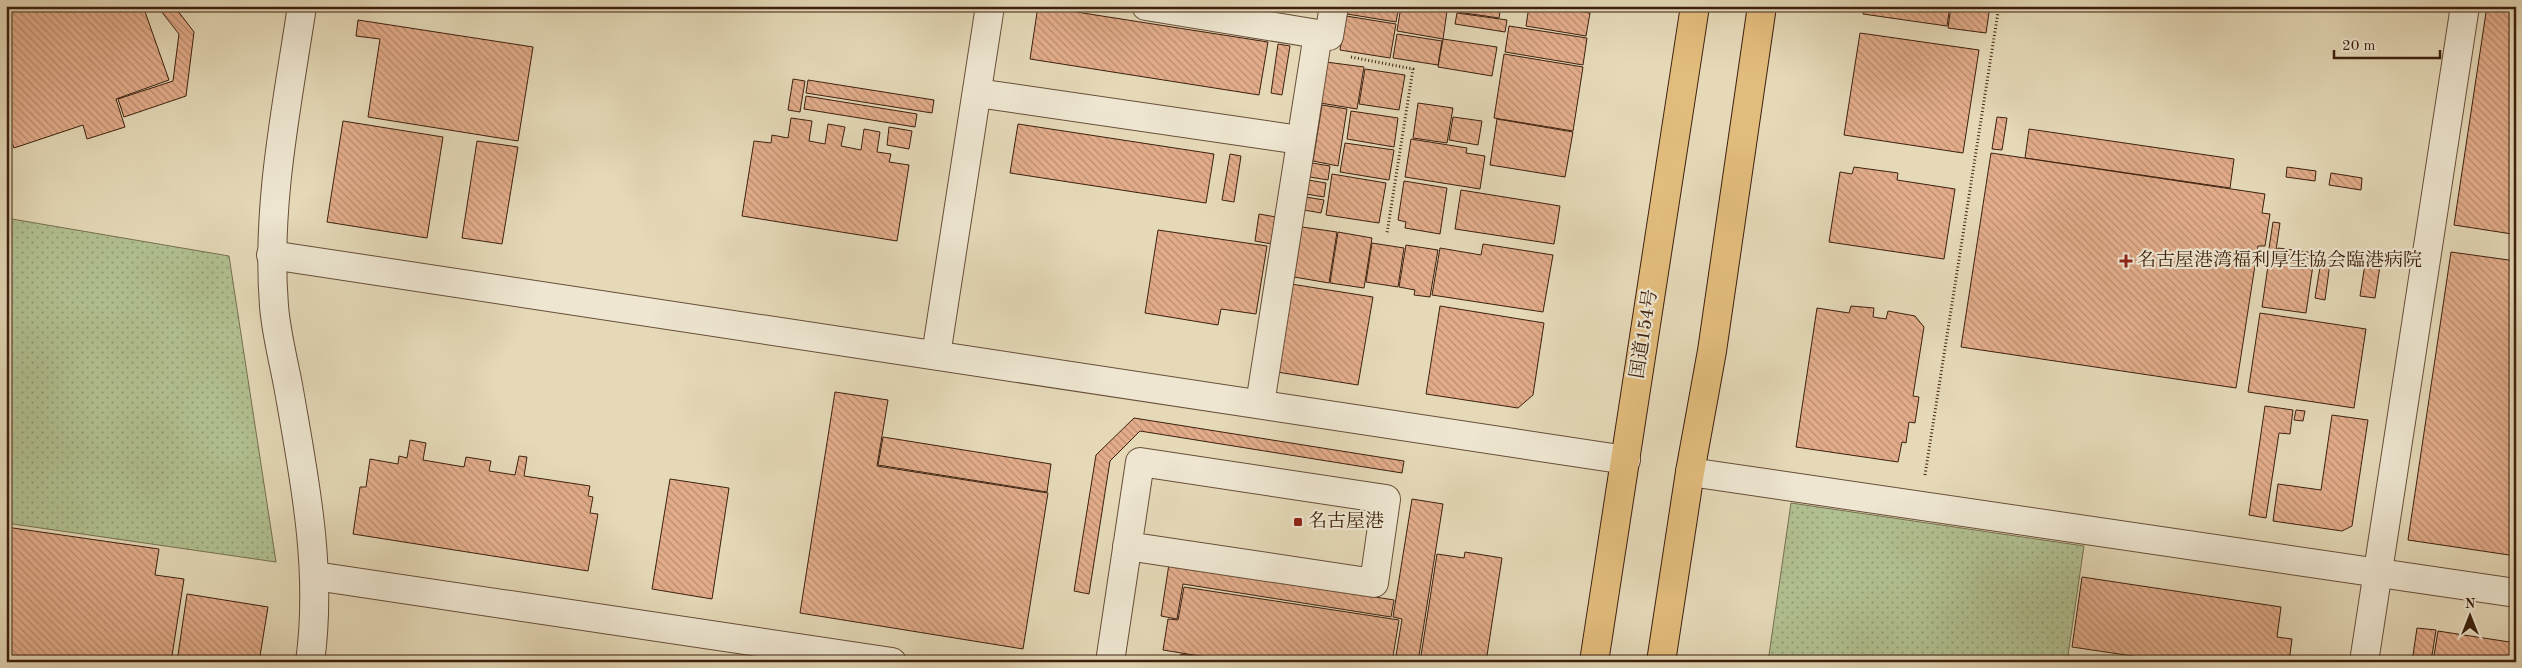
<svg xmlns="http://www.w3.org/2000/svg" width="2522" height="668" font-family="'Old Standard TT','Noto Serif JP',serif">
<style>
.park{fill:url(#park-dots);stroke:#777050}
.building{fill:url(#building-back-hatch);stroke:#3d200e}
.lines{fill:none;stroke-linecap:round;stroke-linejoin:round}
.minor-casing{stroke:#674e38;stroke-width:30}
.highway-casing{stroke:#3d200e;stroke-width:30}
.path{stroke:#3d200e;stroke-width:3;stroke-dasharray:1 2.5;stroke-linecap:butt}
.minor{stroke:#eee6d1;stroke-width:28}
.highway{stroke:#e2bc7c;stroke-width:28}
.poi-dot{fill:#8f2418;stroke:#eee6d1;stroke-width:2}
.labels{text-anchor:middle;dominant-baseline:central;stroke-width:4.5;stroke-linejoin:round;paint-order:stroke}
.poi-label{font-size:19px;fill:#3d200e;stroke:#eee6d1;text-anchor:start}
.street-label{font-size:19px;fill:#3d200e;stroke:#eee6d1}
</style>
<defs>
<pattern id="park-dots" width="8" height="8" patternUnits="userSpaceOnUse" patternTransform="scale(1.25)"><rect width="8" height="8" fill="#b1c091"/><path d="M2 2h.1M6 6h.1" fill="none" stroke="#919c75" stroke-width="1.8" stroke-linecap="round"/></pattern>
<pattern id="building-back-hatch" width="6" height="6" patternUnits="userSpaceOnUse" patternTransform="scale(1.25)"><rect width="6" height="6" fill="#e3ad8b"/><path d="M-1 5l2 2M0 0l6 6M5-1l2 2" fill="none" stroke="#b98c70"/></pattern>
</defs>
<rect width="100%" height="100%" fill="#e5d9b8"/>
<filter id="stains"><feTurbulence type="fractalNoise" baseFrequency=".004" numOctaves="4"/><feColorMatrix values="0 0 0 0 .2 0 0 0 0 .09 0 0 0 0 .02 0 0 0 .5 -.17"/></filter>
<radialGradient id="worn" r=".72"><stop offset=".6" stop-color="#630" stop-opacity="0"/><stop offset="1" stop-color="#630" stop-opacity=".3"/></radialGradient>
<g class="park">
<polygon points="6,218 229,256 276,562 6,523"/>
<polygon points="1791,503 2084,546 2067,662 1768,662"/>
</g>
<g class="building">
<polygon points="6,6 143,6 169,80 116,99 125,127 87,139 83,125 14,148 6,126"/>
<polygon points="157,6 174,6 194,32 186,96 124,117 118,99 173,81 179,34"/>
<polygon points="1038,6 1268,42 1259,95 1030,59"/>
<polygon points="1349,6 1399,6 1396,22 1347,14"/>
<polygon points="1401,6 1447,11 1443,39 1397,31"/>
<polygon points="1438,6 1501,6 1499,18 1437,9"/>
<polygon points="1529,6 1546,6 1590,13 1586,36 1526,26"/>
<polygon points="1557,6 1590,6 1590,11"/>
<polygon points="1865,6 1950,6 1947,26 1863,14"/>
<polygon points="1951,6 1990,6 1986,33 1948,28"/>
<polygon points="2487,6 2516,6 2516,219 2514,219 2512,234 2454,225"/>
<polygon points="1457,13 1507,20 1505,32 1455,24"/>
<polygon points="1346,16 1396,24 1390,58 1340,50"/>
<polygon points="358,20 533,47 518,141 368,117 380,39 356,36"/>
<polygon points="1509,26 1587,38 1583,65 1505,52"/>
<polygon points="1860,33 1979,50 1963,153 1844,135"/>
<polygon points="1397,34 1442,41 1438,65 1393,58"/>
<polygon points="1443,39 1497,47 1492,76 1438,67"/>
<polygon points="1278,44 1290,46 1282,95 1271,93"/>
<polygon points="1504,54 1583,67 1573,131 1494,118"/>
<polygon points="1326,62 1364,67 1357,109 1320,103"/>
<polygon points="1365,69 1405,75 1399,110 1359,104"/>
<polygon points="793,79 805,81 800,112 788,110"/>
<polygon points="808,80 934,100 932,113 806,93"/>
<polygon points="806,96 917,114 915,127 804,109"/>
<polygon points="1418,103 1453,108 1447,143 1413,138"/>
<polygon points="1322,105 1347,109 1338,166 1313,161"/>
<polygon points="1351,111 1398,118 1394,147 1347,139"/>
<polygon points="1453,117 1482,121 1478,145 1449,140"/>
<polygon points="1997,117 2007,118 2002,150 1992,149"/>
<polygon points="791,118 812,121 809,141 825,144 828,124 845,127 841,146 861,150 864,129 880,132 877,152 891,154 889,162 909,165 897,241 742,216 754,141 771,143 772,135 788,138"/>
<polygon points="1497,119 1573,132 1565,177 1490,165"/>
<polygon points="343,121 443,137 427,238 327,222"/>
<polygon points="1018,124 1214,154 1206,203 1010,173"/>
<polygon points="889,127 912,131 909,149 887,145"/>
<polygon points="2029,129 2234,159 2230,188 2025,158"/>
<polygon points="1411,139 1467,148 1466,153 1485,156 1480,189 1405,177"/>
<polygon points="477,141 518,147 502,244 462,238"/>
<polygon points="1345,143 1394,150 1389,180 1340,172"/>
<polygon points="1991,153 2265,194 2262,213 2270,214 2265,246 2258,246 2236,388 1961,347"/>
<polygon points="1230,154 1241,156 1234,202 1222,200"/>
<polygon points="1312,163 1330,166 1328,180 1310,177"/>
<polygon points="1854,167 1898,173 1897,180 1955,189 1944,259 1829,242 1840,172 1852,174"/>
<polygon points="2287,167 2316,171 2315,181 2286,177"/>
<polygon points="2331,173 2362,178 2361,190 2329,185"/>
<polygon points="1332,174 1386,183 1379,223 1326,215"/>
<polygon points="1308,180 1326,183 1324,197 1306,194"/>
<polygon points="1404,181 1447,188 1440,234 1405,228 1406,222 1398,220"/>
<polygon points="1461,190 1560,206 1554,244 1455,229"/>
<polygon points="1306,197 1324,200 1321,213 1304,210"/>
<polygon points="1259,214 1276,217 1272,244 1255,241"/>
<polygon points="2273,222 2280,223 2275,257 2268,255"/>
<polygon points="1302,227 1337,232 1329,283 1294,277"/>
<polygon points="1158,230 1267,246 1256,314 1221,309 1218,325 1145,313"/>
<polygon points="1338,232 1372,238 1364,288 1330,283"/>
<polygon points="1372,243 1404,248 1398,287 1366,282"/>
<polygon points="1483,244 1553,255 1543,312 1432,295 1440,248 1481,255"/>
<polygon points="1406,245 1438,250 1430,297 1414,295 1415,290 1399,287"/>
<polygon points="2278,248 2315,253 2314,259 2277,254"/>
<polygon points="2451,252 2516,261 2516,556 2408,540"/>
<polygon points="2269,259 2313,265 2306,313 2262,307"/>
<polygon points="2321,261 2330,263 2325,300 2315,298"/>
<polygon points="2365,264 2380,266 2375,298 2360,296"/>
<polygon points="1291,284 1373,297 1358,385 1277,372"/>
<polygon points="1440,306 1544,323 1533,395 1518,408 1426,394"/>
<polygon points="1851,306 1874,308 1873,317 1886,319 1888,311 1915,316 1924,327 1913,396 1919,397 1915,423 1909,422 1906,443 1902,442 1898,462 1796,447 1817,308 1849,313"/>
<polygon points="2260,313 2366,329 2354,408 2248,392"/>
<polygon points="835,392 888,400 877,466 1048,493 1023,649 800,613"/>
<polygon points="2265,406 2293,410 2290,434 2279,433 2266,518 2249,515"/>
<polygon points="2296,410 2305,411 2303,421 2294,420"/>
<polygon points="2332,415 2368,420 2352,526 2342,531 2273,521 2278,484 2321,490"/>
<polygon points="1134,418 1404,461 1402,473 1140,431 1110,461 1089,594 1074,591 1096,455"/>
<polygon points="883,437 1051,464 1047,492 878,465"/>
<polygon points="410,440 426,443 423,460 464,467 466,457 491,461 489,471 515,475 519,456 527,457 524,476 590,486 588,496 593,497 590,513 598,514 588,571 353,534 360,487 366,487 370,459 398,464 399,456 407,458"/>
<polygon points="670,479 729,488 712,599 652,589"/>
<polygon points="1412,499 1443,504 1418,662 1395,662 1402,619 1393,617"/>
<polygon points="6,527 159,549 155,575 184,579 171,662 6,662"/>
<polygon points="1465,552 1502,558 1486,662 1420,662 1437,554 1464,558"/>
<polygon points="1169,564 1394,600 1391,617 1183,584 1177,619 1161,616"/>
<polygon points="2082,577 2281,607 2277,637 2292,639 2289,662 2173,662 2072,647"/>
<polygon points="1184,587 1399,620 1392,662 1237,662 1163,650 1168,619 1178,620"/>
<polygon points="187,594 268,607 259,662 177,662"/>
<polygon points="2417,628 2436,630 2431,662 2412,662"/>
<polygon points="2438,631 2516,643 2516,662 2433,662"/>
<polygon points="1181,654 1229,662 1180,662"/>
</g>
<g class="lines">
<g class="minor-casing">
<g id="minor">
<path d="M302 6C287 106 266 205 274 306 276 332 283 359 288 385 304 476 323 569 310 662"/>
<polyline points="1146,6 1318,34"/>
<polyline points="977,93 1300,140"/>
<polyline points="271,255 1626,460"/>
<polyline points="936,355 990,6"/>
<polyline points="1260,404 1318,34 1329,36 1334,6"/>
<polyline points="1690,472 2516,593"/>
<polyline points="315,576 892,662"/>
<polyline points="1110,662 1140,462 1386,499 1374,583 1127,546"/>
<polyline points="2364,662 2465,6"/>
</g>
</g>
<g class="highway-casing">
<g id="highway">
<polyline points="1594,662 1695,6"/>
<polyline points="1661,662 1690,472 1712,351 1762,6"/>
</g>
</g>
<g class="path">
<polyline points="1351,57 1413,69 1387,233"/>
<polyline points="1925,475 1999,6"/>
</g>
<use href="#minor" class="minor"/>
<use href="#highway" class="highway"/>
</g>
<g class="poi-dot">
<path d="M2123.5 253.5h5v5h5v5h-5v5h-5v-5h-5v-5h5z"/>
<rect x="1293" y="517" width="10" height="10" rx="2.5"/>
</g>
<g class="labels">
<g class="poi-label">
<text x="2137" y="261">名古屋港湾福利厚生協会臨港病院</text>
<text x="1308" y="522">名古屋港</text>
</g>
<g class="street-label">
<text transform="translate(1645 334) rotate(-81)">国道154号</text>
</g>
</g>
<rect width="2522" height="668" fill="none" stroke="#e5d9b8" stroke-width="25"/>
<rect x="8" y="8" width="2507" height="653" fill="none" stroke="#3d200e" stroke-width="2.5"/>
<rect x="12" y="12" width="2497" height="643" fill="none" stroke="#3d200e"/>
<g transform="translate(2470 616)" stroke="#eee6d1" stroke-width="4" paint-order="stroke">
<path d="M0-4L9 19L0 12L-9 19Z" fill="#3d200e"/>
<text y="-8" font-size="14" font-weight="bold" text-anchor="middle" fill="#3d200e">N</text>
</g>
<path d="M2334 50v8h106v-8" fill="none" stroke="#3d200e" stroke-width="2.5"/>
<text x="2342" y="50" font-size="15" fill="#3d200e" stroke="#eee6d1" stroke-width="4" paint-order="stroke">20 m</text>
<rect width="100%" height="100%" filter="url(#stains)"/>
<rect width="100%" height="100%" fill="url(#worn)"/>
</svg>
